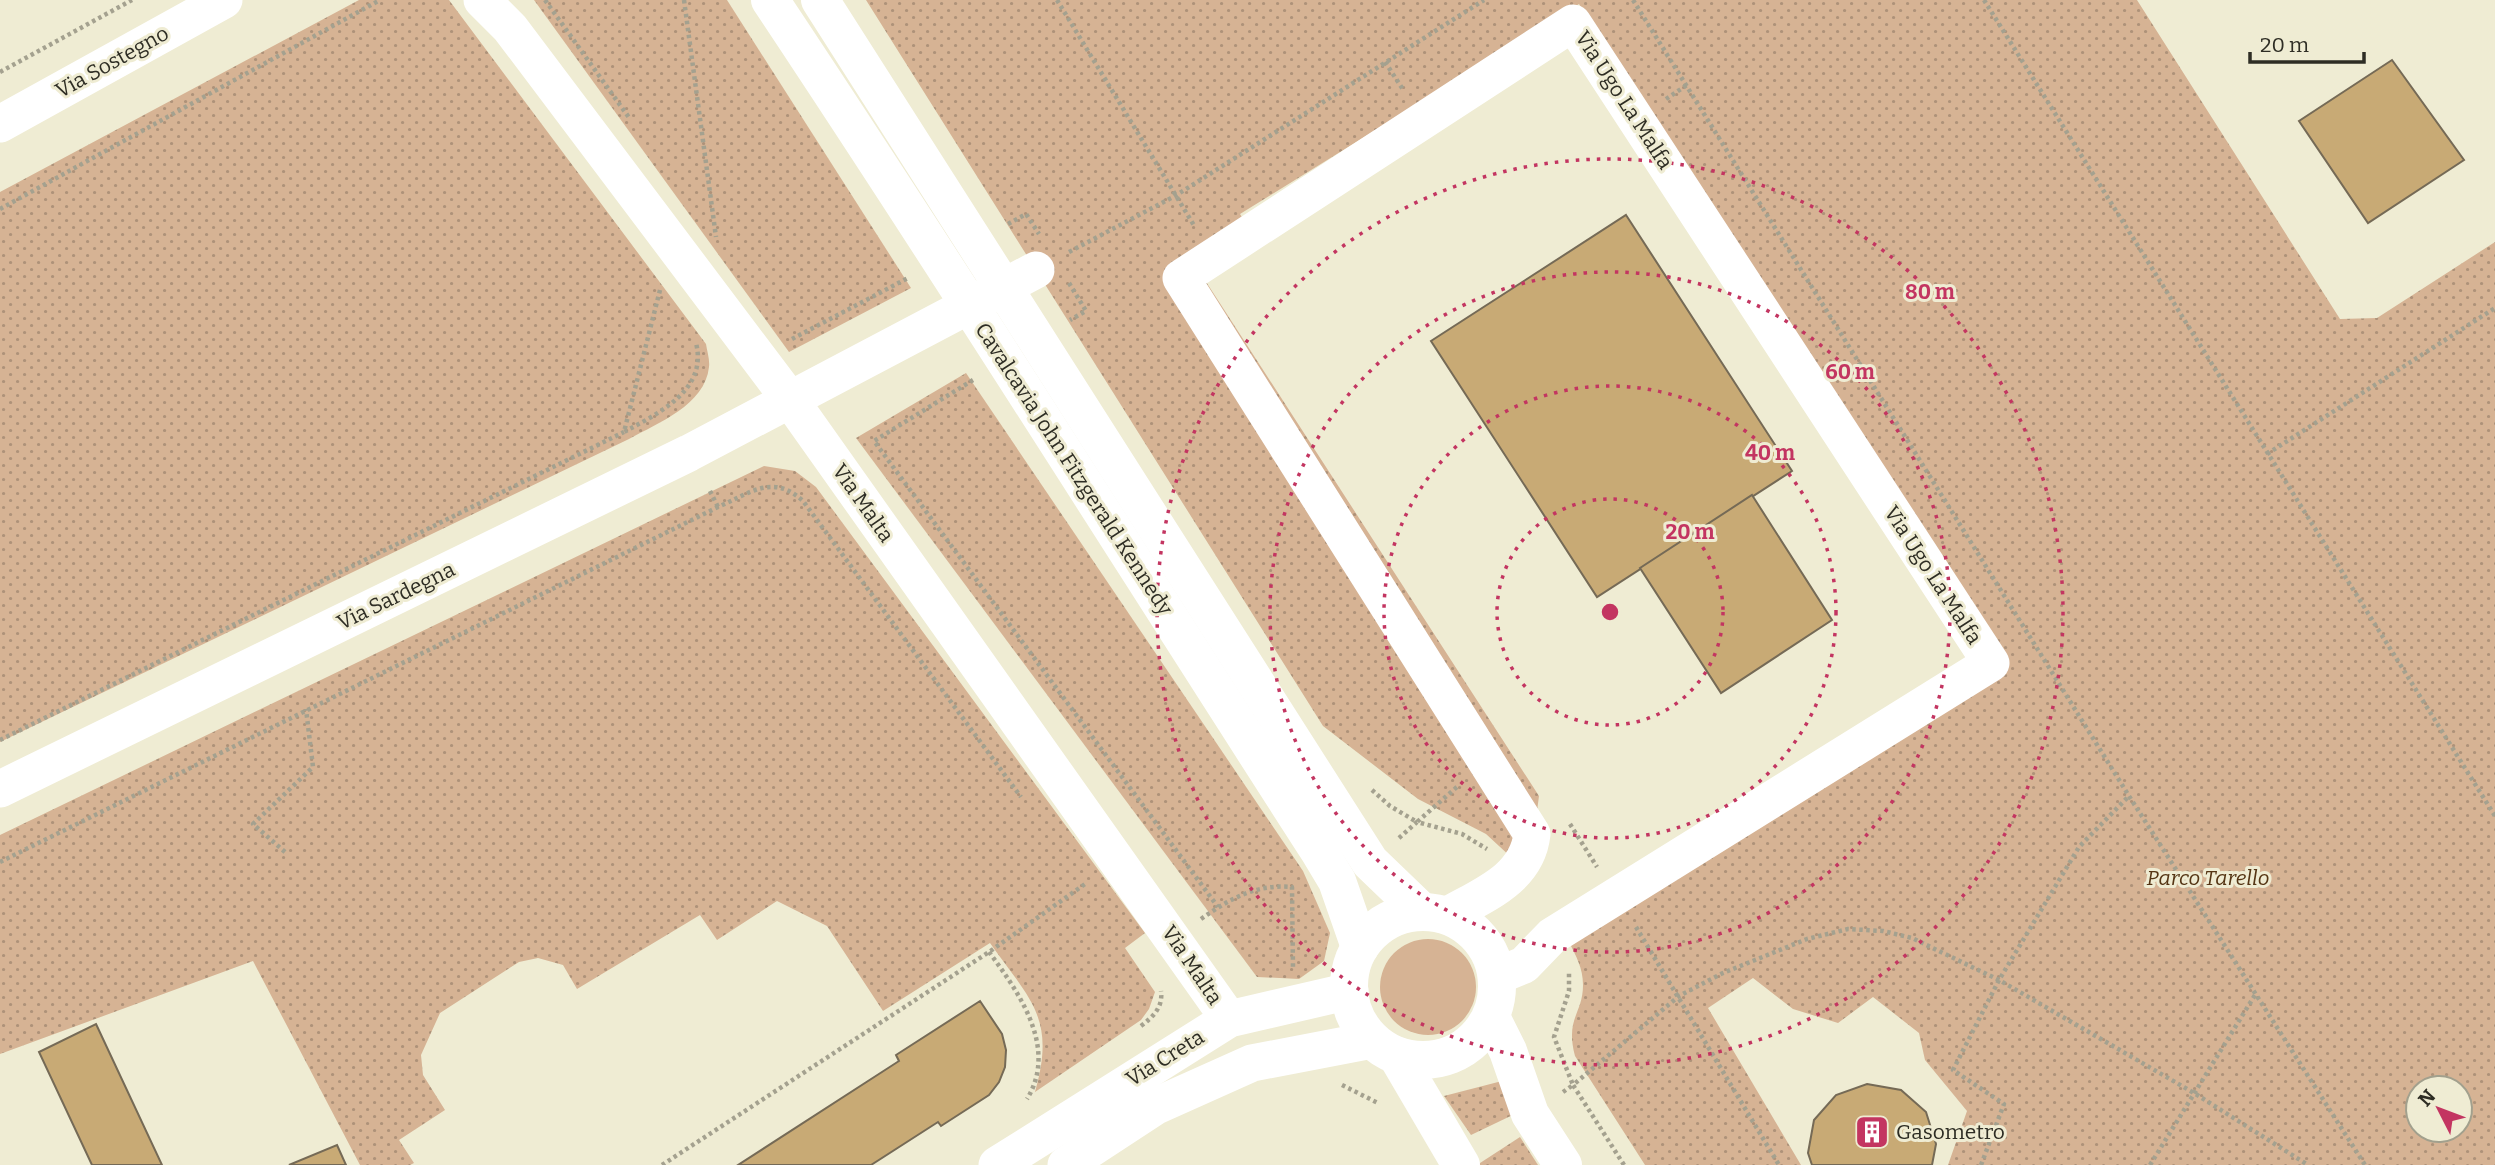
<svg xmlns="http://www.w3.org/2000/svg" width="2495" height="1165" font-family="Bitter,serif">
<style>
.grass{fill:url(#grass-dots);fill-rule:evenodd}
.garden{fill:#d6b394}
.building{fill:#c8aa75;stroke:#756a56;stroke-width:2}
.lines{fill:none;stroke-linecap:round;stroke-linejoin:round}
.path{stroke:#a4a18f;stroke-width:4.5;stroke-dasharray:3.5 3.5;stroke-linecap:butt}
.street{stroke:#fff;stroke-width:37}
.secondary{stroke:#fff;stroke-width:38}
.ring{fill:none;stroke:#c33561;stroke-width:3.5;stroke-dasharray:3.5 7}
.labels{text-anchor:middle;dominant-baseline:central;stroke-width:6;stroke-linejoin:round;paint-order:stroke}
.street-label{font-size:21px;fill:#2e2d24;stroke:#efecd3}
.park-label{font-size:21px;font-style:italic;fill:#553514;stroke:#efecd3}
.poi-label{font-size:21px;fill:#2e2d24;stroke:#efecd3;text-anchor:start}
.centre{fill:#c33561;stroke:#efecd3;stroke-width:3.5}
.ring-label{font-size:21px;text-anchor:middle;font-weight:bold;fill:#c33561;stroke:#efecd3;stroke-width:6;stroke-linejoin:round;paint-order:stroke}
</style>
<defs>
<pattern id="grass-dots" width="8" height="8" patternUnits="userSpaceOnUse" patternTransform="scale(1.75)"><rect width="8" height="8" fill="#d6b394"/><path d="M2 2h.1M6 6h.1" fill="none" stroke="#ae9279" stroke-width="1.8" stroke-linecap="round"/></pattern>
</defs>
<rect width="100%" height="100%" fill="#efecd3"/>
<g class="grass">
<path d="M359 0H449L706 344C707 351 710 360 709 367 705 405 658 423 629 439L0 742V192Z"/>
<polygon points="534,0 727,0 911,288 789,352"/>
<path d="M866 0H2137L2340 319 2377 318 2495 242V1165H1948L1967 1111 1925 1060 1919 1033 1873 997 1838 1023 1793 1009 1753 978 1708 1008 1801 1165H1645L1575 1056C1565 1018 1583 1014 1583 985 1583 968 1576 956 1569 942L2008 670 1579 4 1240 214 1245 222 1190 257 1539 796 1535 826 1512 858 1486 834 1418 799 1323 726ZM2418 1088H2460V1130H2418Z"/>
<polygon points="966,373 1303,871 1330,933 1324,961 1299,979 1257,977 856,438"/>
<path d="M764 466 795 471 816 487 1145 933 1125 948 1155 992 1149 1009 1141 1020 1035 1092C1056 1018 1031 1001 990 943L883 1011 827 926 777 901 717 940 700 915 577 989 563 965 538 958 519 962 440 1013 421 1055 423 1075 445 1110 399 1140 414 1163 410 1165H360L253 961 0 1054V835Z"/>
<polygon points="1502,1081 1519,1112 1471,1135 1444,1096"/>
<polygon points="1520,1137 1538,1165 1477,1165"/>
</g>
<circle class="garden" cx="1428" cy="987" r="48"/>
<g class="building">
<polygon points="2392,60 2464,160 2368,223 2299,121"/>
<polygon points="1626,215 1792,471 1597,597 1431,341"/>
<polygon points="1752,495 1832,620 1721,693 1640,568"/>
<polygon points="980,1001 1002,1034 1006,1050 1005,1067 999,1082 989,1095 941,1126 938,1122 871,1165 738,1165 899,1061 896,1055"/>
<polygon points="96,1024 162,1165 92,1165 39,1052"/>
<polygon points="1867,1084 1901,1090 1926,1112 1936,1144 1932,1165 1812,1165 1808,1153 1814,1120 1836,1095"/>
<polygon points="337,1145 346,1165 289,1165"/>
</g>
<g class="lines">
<g class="path">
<polyline points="545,0 630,119"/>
<polyline points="684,0 716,237"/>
<polyline points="1057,0 1195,227"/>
<polyline points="1633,0 2129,796 2365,1165"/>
<polyline points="1984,0 2495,816"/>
<polyline points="1385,62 1404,91"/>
<polyline points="0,72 132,0"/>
<polyline points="1666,99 1687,85"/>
<polyline points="0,209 380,0"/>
<polyline points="1008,224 1026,214 1039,234"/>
<polyline points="1069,252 1175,196 1484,0"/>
<polyline points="1069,283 1086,311 1070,320"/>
<path d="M660 290 624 432C659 413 708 390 696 343"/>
<polyline points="792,339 908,278"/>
<polyline points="973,380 874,441 1218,907"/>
<polyline points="2267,454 2495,308"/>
<polyline points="710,491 718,507"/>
<polyline points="0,740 624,432"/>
<polyline points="1372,790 1390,806 1417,822 1458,786"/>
<polyline points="1570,824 1597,867"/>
<polyline points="1399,838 1417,822 1462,834 1487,849"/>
<polyline points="285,852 253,824 313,767 306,709"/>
<path d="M0 862 718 507C750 493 773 473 803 501L1021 797"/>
<path d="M1201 919C1231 898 1256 884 1292 887L1293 968"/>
<polyline points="1636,927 1779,1165"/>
<path d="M989 952C1020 994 1058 1048 1027 1099"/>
<path d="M1141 1026C1154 1016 1163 1007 1161 991"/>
<polyline points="1342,1085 1378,1103"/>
<polyline points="1563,1092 1573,1085 1554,1037 1569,991 1569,972"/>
<polyline points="662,1165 989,952 1085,884"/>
<polyline points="1624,1165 1573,1085 1679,996 1723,973 1807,939 1848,929 1883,931 1912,938 1999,980 2194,1093 2308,1165"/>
<polyline points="1981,1165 2004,1104 1953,1070 1999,980 2079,847 2129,796"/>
<polyline points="2150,1165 2255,995"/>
</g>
<g class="street">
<polyline points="482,0 510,28 791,401 1229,1019"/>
<polyline points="0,124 224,0"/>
<polyline points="0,789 689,453 1036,270"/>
<path d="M1448 915C1483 895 1527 879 1532 834L1181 278 1573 23 1991 663 1552 936 1524 965 1497 976"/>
<polyline points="997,1165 1229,1019 1350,991"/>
<polyline points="1066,1165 1156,1106 1252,1063 1372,1040"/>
</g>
<g class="secondary">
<path d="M770 0C957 281 1136 567 1319 851L1337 881 1360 947"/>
<polyline points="820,0 1370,862 1421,911"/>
<circle cx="1423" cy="986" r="74"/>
<polyline points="1491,1017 1508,1051 1530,1114 1563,1165"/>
<polyline points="1397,1056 1461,1165"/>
</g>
</g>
<g class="ring">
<circle cx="1610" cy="612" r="113"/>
<circle cx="1610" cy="612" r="226"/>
<circle cx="1610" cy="612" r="340"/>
<circle cx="1610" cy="612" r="453"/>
</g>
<defs>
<g id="building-square" transform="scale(1.75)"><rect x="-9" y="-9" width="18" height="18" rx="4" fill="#c33561" stroke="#efecd3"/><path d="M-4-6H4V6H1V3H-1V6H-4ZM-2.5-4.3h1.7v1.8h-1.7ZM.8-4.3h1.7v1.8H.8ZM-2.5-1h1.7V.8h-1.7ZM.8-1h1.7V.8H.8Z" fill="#fff"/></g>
</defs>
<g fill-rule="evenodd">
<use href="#building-square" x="1872" y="1132"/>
</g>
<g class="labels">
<g class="street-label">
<text transform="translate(112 62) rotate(-29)">Via Sostegno</text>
<text transform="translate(1624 100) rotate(57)">Via Ugo La Malfa</text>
<text transform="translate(1074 469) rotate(57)">Cavalcavia John Fitzgerald Kennedy</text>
<text transform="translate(863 503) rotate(55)">Via Malta</text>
<text transform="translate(1933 575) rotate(57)">Via Ugo La Malfa</text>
<text transform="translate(396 596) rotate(-26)">Via Sardegna</text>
<text transform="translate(1192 965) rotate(56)">Via Malta</text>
<text transform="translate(1165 1058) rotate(-32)">Via Creta</text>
</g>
<g class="park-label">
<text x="2208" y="878">Parco Tarello</text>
</g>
<g class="poi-label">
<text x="1896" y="1132">Gasometro</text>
</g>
</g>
<circle cx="1610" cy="612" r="10" class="centre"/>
<g class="ring-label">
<text x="1930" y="299">80 m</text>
<text x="1850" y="379">60 m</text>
<text x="1770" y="460">40 m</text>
<text x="1690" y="539">20 m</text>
</g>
<g transform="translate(2439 1109) rotate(312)"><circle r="33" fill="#efecd3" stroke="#a2a08d" stroke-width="2"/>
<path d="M0-5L12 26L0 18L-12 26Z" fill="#c33561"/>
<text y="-10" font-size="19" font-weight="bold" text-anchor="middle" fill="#2e2d24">N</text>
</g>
<path d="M2250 52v10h114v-10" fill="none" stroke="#2e2d24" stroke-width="3.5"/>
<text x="2260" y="52" font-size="21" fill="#2e2d24" stroke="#efecd3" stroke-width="5" paint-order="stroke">20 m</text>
</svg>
